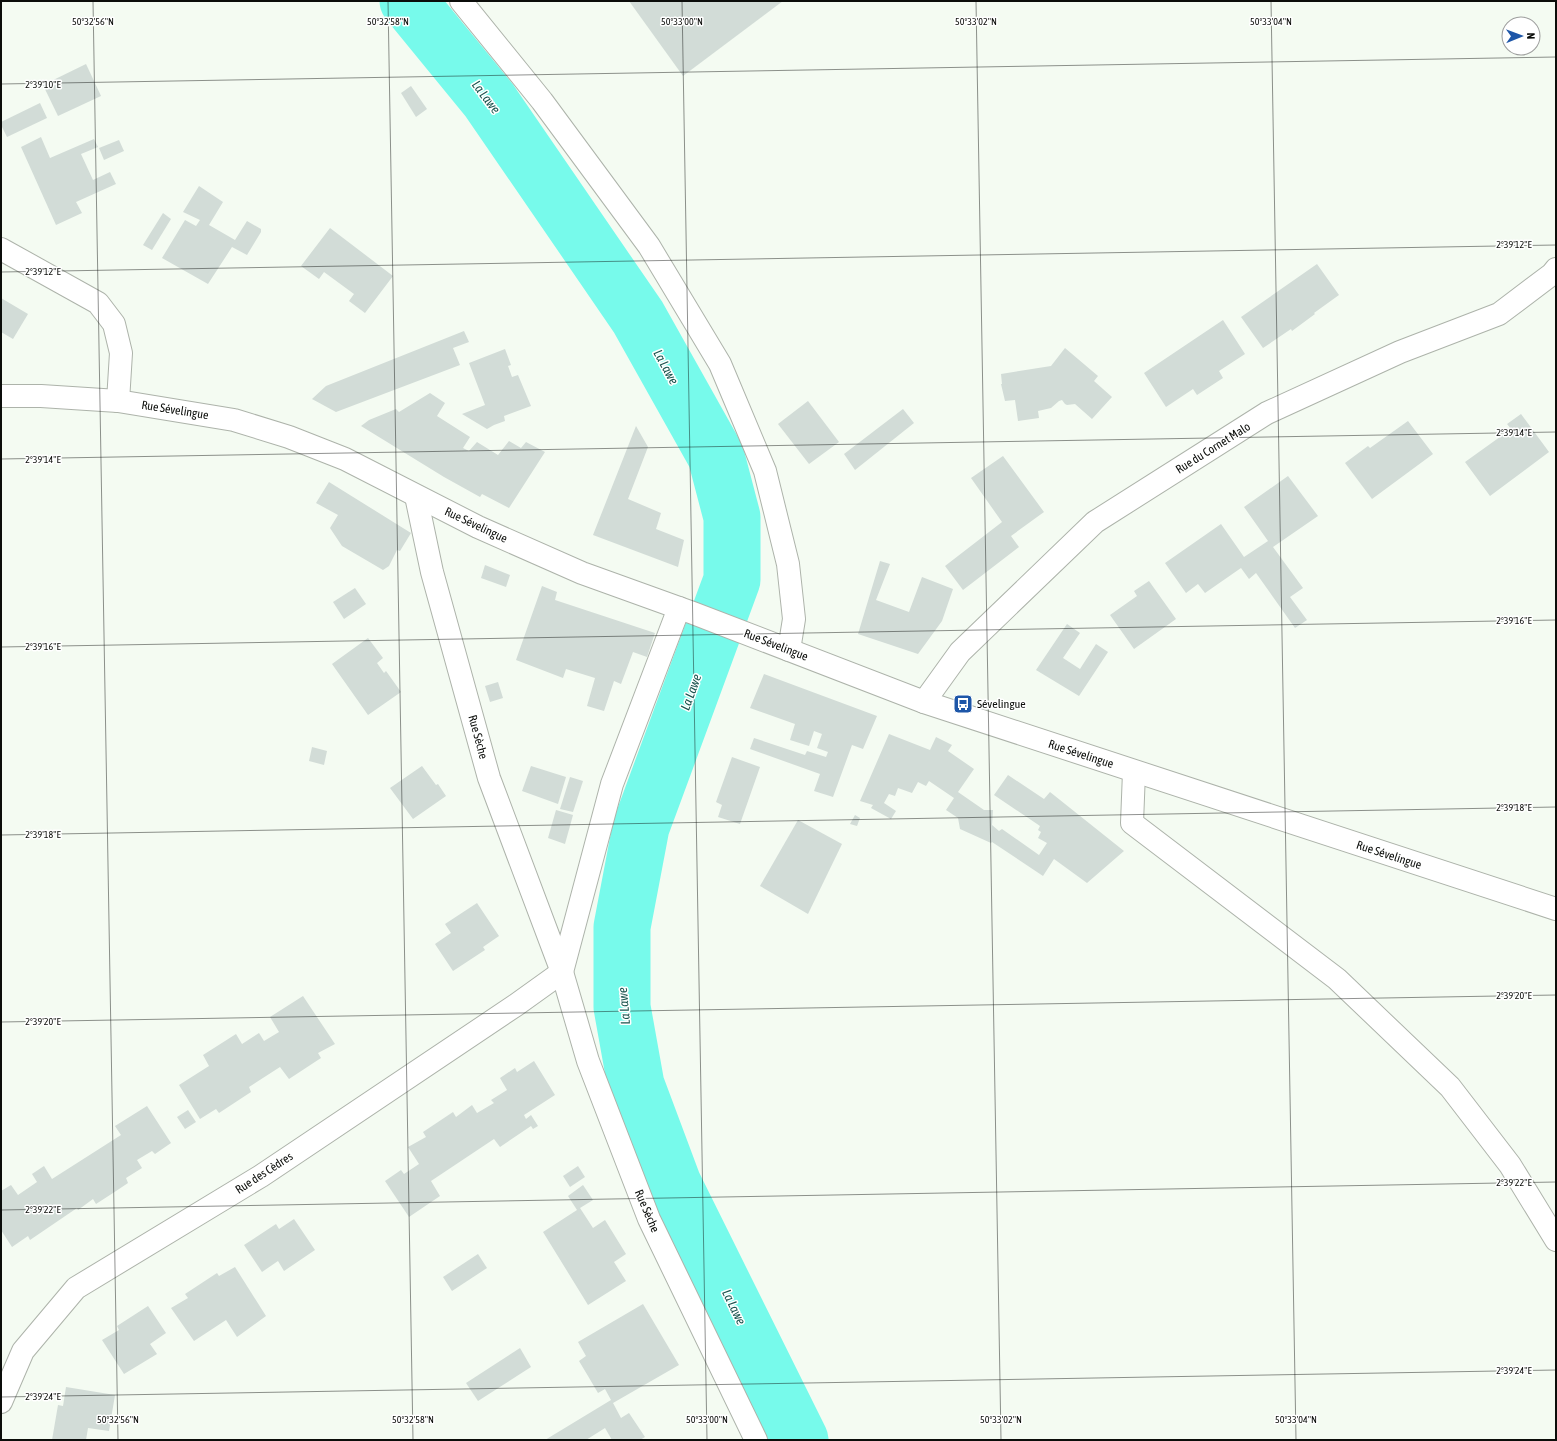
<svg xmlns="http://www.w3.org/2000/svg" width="1557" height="1441" font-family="'Asap Condensed',sans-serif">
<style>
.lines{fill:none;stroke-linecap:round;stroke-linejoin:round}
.river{stroke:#77faeb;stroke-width:57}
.building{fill:#d2dcd7}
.minor-casing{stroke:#adb3aa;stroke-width:24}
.secondary-casing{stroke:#adb3aa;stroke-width:24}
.minor{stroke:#fff;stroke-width:22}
.secondary{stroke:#fff;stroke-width:22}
.ticks{fill:none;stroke:#0b0d0a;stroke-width:1;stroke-opacity:0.45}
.labels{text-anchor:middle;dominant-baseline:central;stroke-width:3;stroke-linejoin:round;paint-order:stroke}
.street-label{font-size:12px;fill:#0b0d0a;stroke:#fff}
.poi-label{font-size:12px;fill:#0b0d0a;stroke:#fff;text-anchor:start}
.water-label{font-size:13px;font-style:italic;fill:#1b544e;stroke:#fff}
.ticks-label{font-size:10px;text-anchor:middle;fill:#0b0d0a;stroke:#fff;stroke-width:3;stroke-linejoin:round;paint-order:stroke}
</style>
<rect width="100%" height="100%" fill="#f4fbf2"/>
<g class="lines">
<polyline class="river" points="408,1 489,100 638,317 716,456 732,517 732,580 641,827 622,927 622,1007 636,1085 673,1184 800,1440"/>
</g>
<g class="building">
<polygon points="629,1 783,1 683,76"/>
<polygon points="86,64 101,96 58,116 43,85"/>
<polygon points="411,86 427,109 416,117 401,93"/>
<polygon points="40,103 47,118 7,137 1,125 1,122"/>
<polygon points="41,137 50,158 94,139 98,147 81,154 93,180 110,172 116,184 76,202 82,213 56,225 21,147"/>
<polygon points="119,140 124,151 104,160 99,148"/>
<polygon points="199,186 223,202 209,225 235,240 247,221 261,229 261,232 247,255 232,247 208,284 162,258 185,220 196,226 200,220 183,212"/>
<polygon points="163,213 171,219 152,250 143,245"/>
<polygon points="330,228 393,276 365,313 349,301 354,294 324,272 319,279 301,266"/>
<polygon points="1317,264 1339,295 1314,313 1315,314 1292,331 1291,329 1263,348 1241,317"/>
<polygon points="1,298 28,314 13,339 1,332"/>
<polygon points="1223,320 1245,354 1219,371 1223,378 1197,395 1193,389 1166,407 1144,373"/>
<polygon points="464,331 469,342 453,348 460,365 336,412 312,399 326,386"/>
<polygon points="1065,348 1098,376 1094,381 1112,397 1092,419 1075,404 1067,405 1065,404 1062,400 1059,401 1051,408 1038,411 1039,418 1018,421 1015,400 1005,401 1001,384 1002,384 1001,374 1051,366"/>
<polygon points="505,349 511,365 508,366 512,377 518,375 531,406 504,416 505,421 494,425 487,429 462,414 485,405 469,363"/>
<polygon points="430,393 445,403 437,416 470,437 463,448 469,451 477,442 498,455 509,441 521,448 526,442 545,452 509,508 482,494 480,497 444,477 361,426 369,420 396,409 399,412"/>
<polygon points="808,401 839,442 809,464 778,424"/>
<polygon points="903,409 914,423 855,470 844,454"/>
<polygon points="1521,414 1549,452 1490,496 1465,462 1511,429 1507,424"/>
<polygon points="1408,421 1433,454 1372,499 1345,463 1368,446 1370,448"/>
<polygon points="636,426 648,447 628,499 661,513 656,529 684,540 678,567 593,535"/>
<polygon points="1003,456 1044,512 1011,536 1019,547 963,590 945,566 1002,522 971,478"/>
<polygon points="1288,476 1318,516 1273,547 1303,588 1290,597 1307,620 1295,628 1256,573 1249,579 1241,568 1205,593 1198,584 1186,593 1165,563 1221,524 1244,557 1268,541 1244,507"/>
<polygon points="329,482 411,533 400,551 397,550 389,566 383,570 342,546 330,528 338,515 316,503"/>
<polygon points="880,561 890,564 876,600 909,612 922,577 953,589 942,621 918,654 858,634"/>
<polygon points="485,565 510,575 506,587 481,578"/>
<polygon points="1149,581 1176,619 1134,649 1110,615 1137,596 1134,591"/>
<polygon points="542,586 557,592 555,600 655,633 647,657 633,652 621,684 614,681 604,711 587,706 595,678 566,669 563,678 516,660"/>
<polygon points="355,588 366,604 344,619 333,602"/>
<polygon points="1067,624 1080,633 1063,658 1080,669 1096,644 1108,652 1079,696 1036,670"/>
<polygon points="368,638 383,658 377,663 384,673 386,671 401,692 368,715 332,664"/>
<polygon points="764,674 877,716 863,749 852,745 833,797 814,791 820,774 750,749 754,738 805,755 807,751 826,757 828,752 817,748 822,734 814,731 809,746 790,740 795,724 750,708"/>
<polygon points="498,682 503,698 490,702 485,686"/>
<polygon points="889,734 930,750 936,737 952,745 948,751 974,769 958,792 984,810 993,810 992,825 999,831 1002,829 1039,855 1047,843 1038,838 1041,832 1038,830 1040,826 994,795 1008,775 1044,799 1050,792 1124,851 1087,883 1054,859 1043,876 992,842 991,843 960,829 958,818 946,810 954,798 929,781 926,786 918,782 912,793 898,788 895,796 889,794 884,803 896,811 891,819 871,808 873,805 860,801"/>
<polygon points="312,747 327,751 324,765 309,761"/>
<polygon points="732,757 760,767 740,824 718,817 722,805 716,802"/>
<polygon points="422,766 436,785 438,784 446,796 413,819 390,788"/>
<polygon points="531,766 566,777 558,804 522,791"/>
<polygon points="570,777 583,781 573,812 560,809"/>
<polygon points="556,810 573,815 565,844 548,838"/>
<polygon points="855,815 860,818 857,826 850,824"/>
<polygon points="798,820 842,844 808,914 760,886"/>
<polygon points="477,903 499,936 483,947 485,950 453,971 435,944 451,933 445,924"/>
<polygon points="303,996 335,1044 318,1053 321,1058 289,1079 280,1067 249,1087 251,1092 219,1113 216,1109 200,1119 179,1085 209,1066 203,1055 236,1034 242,1044 259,1033 264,1041 279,1032 270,1017"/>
<polygon points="534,1061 555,1095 524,1115 526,1119 531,1115 538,1126 533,1129 531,1126 500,1147 494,1139 431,1181 440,1196 409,1217 385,1181 401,1170 404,1174 419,1164 408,1147 426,1137 423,1132 453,1112 456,1117 472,1105 477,1113 494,1103 491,1100 507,1090 500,1078 515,1068 517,1072"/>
<polygon points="147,1106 171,1143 155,1154 152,1151 137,1160 142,1168 126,1178 128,1183 113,1193 96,1204 93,1199 78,1210 77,1208 30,1240 28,1236 12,1247 1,1230 1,1191 11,1185 18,1195 37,1182 32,1174 44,1166 52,1179 121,1135 115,1126"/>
<polygon points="188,1110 196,1122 185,1129 177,1117"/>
<polygon points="578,1166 585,1177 570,1187 563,1176"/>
<polygon points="583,1185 593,1200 580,1208 593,1228 605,1220 626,1254 614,1262 626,1281 588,1305 543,1232 577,1210 568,1196"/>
<polygon points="294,1219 315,1250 284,1271 278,1261 262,1272 244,1245 276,1224 279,1229"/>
<polygon points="478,1254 487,1268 452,1291 443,1277"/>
<polygon points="235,1267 266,1316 237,1337 226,1320 194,1341 171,1308 188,1298 185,1294 217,1273 219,1276"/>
<polygon points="643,1304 679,1365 613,1403 621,1418 629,1413 645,1437 640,1440 612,1440 605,1428 586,1440 545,1440 611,1400 605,1389 598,1393 588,1376 579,1361 586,1356 578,1342"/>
<polygon points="148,1306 166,1333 150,1344 157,1354 124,1374 102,1340 119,1330 117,1326"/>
<polygon points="520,1348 531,1367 478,1401 466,1383"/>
<polygon points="66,1387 115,1395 109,1431 88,1428 86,1440 52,1440 58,1405 63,1406"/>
</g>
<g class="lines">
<g class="minor-casing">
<g id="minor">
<polyline points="461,1 542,101 649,246 720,364 765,471 788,564 794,619 789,650"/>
<polyline points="1,249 98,303 114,324 121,353 118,401"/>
<polyline points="416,496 432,572 489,778 562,972 588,1061 649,1219 756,1440"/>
<polyline points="924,702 960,652 1095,522 1267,413 1400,352 1499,314 1552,274 1556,269"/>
<polyline points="1134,772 1132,823 1337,979 1450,1087 1510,1165 1556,1240"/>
<polyline points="562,972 612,784 679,608"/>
<polyline points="1,1402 23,1351 76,1288 261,1176 516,1005 562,972"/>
</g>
</g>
<g class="secondary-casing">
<polyline id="secondary" points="1,396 41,396 118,401 234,420 289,437 345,459 478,527 582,573 693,613 924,702 1556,909"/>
</g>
<use href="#minor" class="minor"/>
<use href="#secondary" class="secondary"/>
</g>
<path class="ticks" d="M93 1 118 1440M388 1 413 1440M682 1 707 1440M976 1 1001 1440M1271 1 1296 1440M1 84 1556 57M1 272 1556 245M1 459 1556 432M1 647 1556 620M1 835 1556 807M1 1022 1556 995M1 1210 1556 1182M1 1397 1556 1370"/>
<defs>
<g id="bus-square" transform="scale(1)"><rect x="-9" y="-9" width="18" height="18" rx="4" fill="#1d56a8" stroke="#fff"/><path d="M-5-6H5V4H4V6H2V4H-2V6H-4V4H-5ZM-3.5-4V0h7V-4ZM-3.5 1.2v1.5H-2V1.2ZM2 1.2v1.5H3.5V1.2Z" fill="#fff"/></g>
</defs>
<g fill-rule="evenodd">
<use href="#bus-square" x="963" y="704"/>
</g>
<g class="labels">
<g class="street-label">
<text transform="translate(175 410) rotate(9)">Rue Sévelingue</text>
<text transform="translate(1213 448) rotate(-32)">Rue du Cornet Malo</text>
<text transform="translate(476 525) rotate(25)">Rue Sévelingue</text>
<text transform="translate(776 645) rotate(21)">Rue Sévelingue</text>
<text transform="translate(478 737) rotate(75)">Rue Sèche</text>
<text transform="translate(1081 754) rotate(18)">Rue Sévelingue</text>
<text transform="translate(1389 855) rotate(18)">Rue Sévelingue</text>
<text transform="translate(264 1173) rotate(-33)">Rue des Cèdres</text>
<text transform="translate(647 1211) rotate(67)">Rue Sèche</text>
</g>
<g class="poi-label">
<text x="977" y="704">Sévelingue</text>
</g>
<g class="water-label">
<text transform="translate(486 97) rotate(53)">La Lawe</text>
<text transform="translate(666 367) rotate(61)">La Lawe</text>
<text transform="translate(691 692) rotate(-70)">La Lawe</text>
<text transform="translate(624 1006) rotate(-95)">La Lawe</text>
<text transform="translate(734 1307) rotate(64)">La Lawe</text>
</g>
</g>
<g class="ticks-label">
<text x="93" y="25">50°32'56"N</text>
<text x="388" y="25">50°32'58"N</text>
<text x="682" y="25">50°33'00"N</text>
<text x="976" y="25">50°33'02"N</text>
<text x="1271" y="25">50°33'04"N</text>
<text x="43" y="88">2°39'10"E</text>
<text x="1514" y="248">2°39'12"E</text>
<text x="43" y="275">2°39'12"E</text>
<text x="1514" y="436">2°39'14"E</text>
<text x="43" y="463">2°39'14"E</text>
<text x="1514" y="624">2°39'16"E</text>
<text x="43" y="650">2°39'16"E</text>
<text x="1514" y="811">2°39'18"E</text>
<text x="43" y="838">2°39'18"E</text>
<text x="1514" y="999">2°39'20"E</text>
<text x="43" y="1025">2°39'20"E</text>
<text x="1514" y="1186">2°39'22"E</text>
<text x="43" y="1213">2°39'22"E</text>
<text x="1514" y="1374">2°39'24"E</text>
<text x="43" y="1400">2°39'24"E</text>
<text x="118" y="1423">50°32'56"N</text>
<text x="413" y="1423">50°32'58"N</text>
<text x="707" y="1423">50°33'00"N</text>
<text x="1001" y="1423">50°33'02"N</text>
<text x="1296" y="1423">50°33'04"N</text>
</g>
<rect width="1557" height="1441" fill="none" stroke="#0b0d0a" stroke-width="4"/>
<g transform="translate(1521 36) rotate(89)"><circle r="19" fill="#ffffff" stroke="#9d9e9d"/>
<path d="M0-3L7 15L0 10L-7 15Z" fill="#1d56a8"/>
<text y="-6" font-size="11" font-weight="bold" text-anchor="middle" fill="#0b0d0a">N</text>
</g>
</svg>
